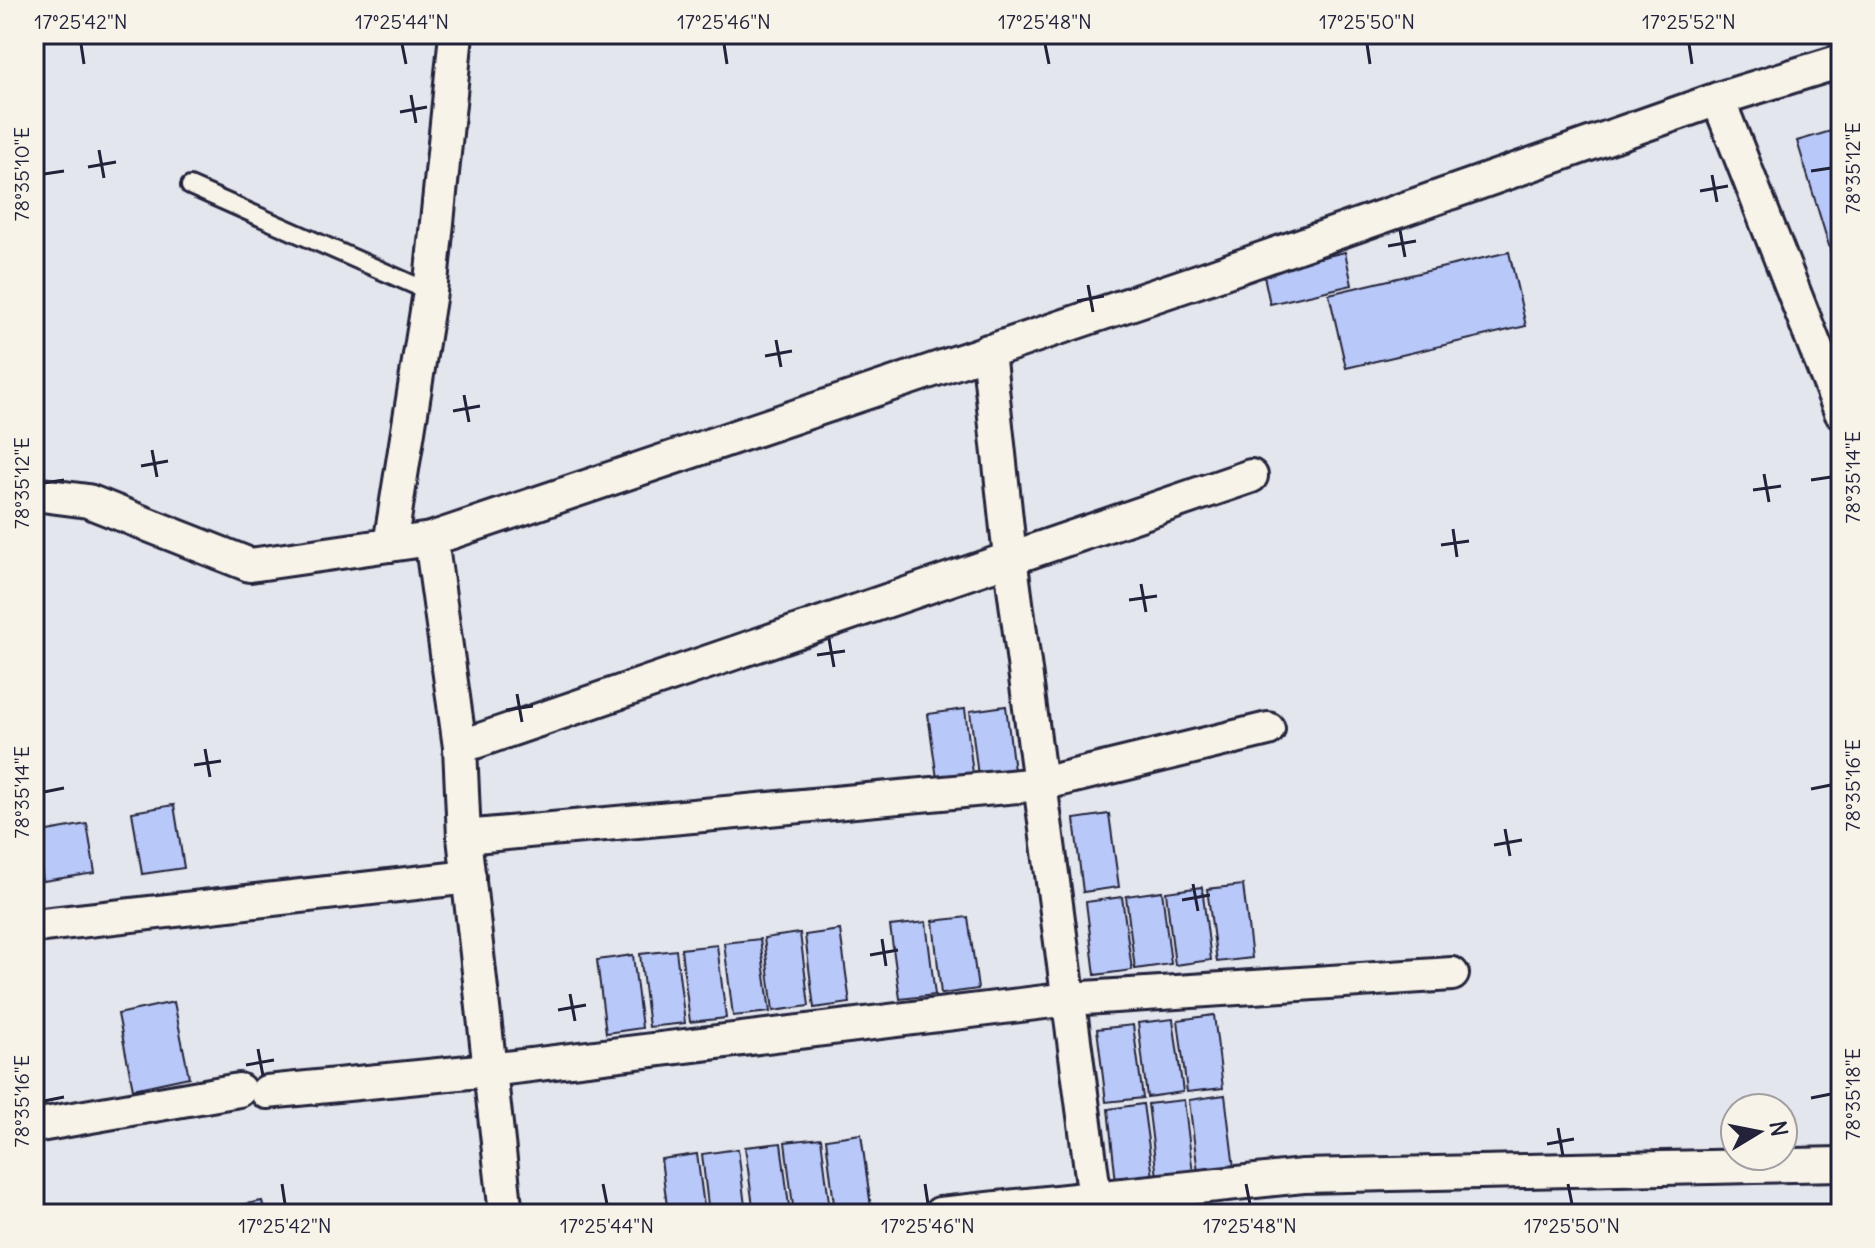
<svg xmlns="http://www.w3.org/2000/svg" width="1875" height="1248" font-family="Delius,sans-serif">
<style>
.building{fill:#b8c9f9;stroke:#22223b;stroke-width:2}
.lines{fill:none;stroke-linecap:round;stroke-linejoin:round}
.lane-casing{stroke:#22223b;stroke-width:22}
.street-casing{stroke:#22223b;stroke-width:38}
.lane{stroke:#f7f3e8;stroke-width:16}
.street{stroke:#f7f3e8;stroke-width:32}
.ticks{fill:none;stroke:#22223b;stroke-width:3}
.neatline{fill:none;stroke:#22223b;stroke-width:3}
.ticks-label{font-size:20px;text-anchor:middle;fill:#22223b}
</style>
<rect width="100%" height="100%" fill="#e4e6ed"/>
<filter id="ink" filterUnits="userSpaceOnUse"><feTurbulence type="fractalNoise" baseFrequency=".0125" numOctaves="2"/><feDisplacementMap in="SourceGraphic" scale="16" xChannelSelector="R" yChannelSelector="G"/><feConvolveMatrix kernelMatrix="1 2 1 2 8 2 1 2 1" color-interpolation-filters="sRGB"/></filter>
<g filter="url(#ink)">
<g class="building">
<polygon points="1841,128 1841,260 1834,262 1797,141"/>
<polygon points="1345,252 1352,285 1270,304 1263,271"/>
<polygon points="1509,252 1526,326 1346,368 1329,294"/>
<polygon points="1006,706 1015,779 979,784 970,711"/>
<polygon points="965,709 974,782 938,786 928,714"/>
<polygon points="174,805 184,868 142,874 132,812"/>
<polygon points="1109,814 1119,887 1083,892 1074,819"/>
<polygon points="87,824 95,873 43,881 36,833"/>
<polygon points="1243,885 1252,958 1217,962 1207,889"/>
<polygon points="1202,887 1211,960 1175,965 1166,892"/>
<polygon points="1162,891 1171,964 1135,969 1126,896"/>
<polygon points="1122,897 1132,970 1095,975 1086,902"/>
<polygon points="968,917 978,989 941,994 933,921"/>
<polygon points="926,922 935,995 900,999 890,926"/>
<polygon points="840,930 850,1003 814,1008 805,935"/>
<polygon points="800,933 809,1006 773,1011 764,938"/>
<polygon points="760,939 770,1012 733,1016 724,943"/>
<polygon points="717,945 726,1018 690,1022 681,949"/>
<polygon points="676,950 685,1023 649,1027 640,954"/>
<polygon points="633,955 642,1028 606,1033 597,960"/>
<polygon points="174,1002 189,1077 133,1089 118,1014"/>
<polygon points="1214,1015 1223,1088 1187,1092 1178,1020"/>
<polygon points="1173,1019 1183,1092 1147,1097 1138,1023"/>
<polygon points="1133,1025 1143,1098 1106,1102 1097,1029"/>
<polygon points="1225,1095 1234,1168 1198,1173 1189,1100"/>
<polygon points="1184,1100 1193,1173 1157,1177 1148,1104"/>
<polygon points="1143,1104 1153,1177 1116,1182 1108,1109"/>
<polygon points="861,1134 871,1207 835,1212 826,1139"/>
<polygon points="821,1138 830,1210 794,1214 785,1142"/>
<polygon points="781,1143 790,1214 754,1214 745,1147"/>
<polygon points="738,1149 746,1214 709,1214 702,1154"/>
<polygon points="697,1154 705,1214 668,1214 661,1159"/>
<polygon points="262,1201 265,1214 221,1214 220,1209"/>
</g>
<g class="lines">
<g class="lane-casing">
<polyline id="lane" points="190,186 430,292"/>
</g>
<g class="street-casing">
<g id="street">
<polyline points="1718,99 1841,412"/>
<polyline points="988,351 1010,557 1097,1214"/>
<polyline points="34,494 88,501 250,565 431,539 1207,278 1718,99 1841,61"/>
<polyline points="431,539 460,747 464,837 506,1214"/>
<polyline points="390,545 430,292 456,34"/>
<polyline points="460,747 1251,476"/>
<polyline points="464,837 1041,784 1268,729"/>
<polyline points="34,926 469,877"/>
<polyline points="267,1092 489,1070 1069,999 1452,974"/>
<polyline points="34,1126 239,1090"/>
<polyline points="940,1214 1303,1176 1841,1164"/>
</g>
</g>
<use href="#lane" class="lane"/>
<use href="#street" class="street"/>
</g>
</g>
<path class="ticks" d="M81 44 84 64M402 44 406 64M724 44 727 64M1045 44 1049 64M1367 44 1370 64M1689 44 1692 64M411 95 416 123M400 112 427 107M99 150 104 178M88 167 116 162M1811 171 1831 168M44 174 64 171M1712 175 1717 202M1700 191 1728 186M1400 230 1405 257M1388 246 1416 241M1088 285 1093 312M1077 301 1104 296M776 340 781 367M765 356 792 351M464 395 469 422M453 411 480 406M152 450 157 477M141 466 168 461M1764 474 1769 502M1811 480 1831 477M44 483 64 480M1753 490 1781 486M1453 529 1457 557M1441 545 1469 541M1141 584 1146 612M1129 600 1157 596M829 639 834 667M817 655 845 651M517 694 522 722M506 710 533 706M205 749 210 777M194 765 221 761M1811 789 1831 785M44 792 64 788M1505 829 1510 856M1494 845 1522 840M1193 884 1198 911M1182 900 1210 895M882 939 886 966M870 955 898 950M570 994 575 1021M558 1010 586 1005M258 1049 263 1076M246 1065 274 1060M1811 1098 1831 1094M44 1101 64 1097M1558 1128 1563 1156M1547 1144 1574 1139M282 1184 285 1204M603 1184 607 1204M925 1184 928 1204M1246 1184 1250 1204M1568 1184 1572 1204"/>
<rect width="1875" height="1248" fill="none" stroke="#f7f3e8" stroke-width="88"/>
<g transform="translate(1759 1132) rotate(80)"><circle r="38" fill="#f7f3e8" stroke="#a29fa3" stroke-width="2"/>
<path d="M0-6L14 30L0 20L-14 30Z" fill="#22223b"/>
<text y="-12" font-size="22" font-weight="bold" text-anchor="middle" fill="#22223b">N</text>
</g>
<rect x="44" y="44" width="1787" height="1160" class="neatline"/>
<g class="ticks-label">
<text x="81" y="29">17°25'42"N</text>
<text x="402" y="29">17°25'44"N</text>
<text x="724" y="29">17°25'46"N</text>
<text x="1045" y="29">17°25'48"N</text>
<text x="1367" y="29">17°25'50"N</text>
<text x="1689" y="29">17°25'52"N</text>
<text transform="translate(1853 168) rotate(-90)" y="7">78°35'12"E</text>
<text transform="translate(22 174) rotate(-90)" y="7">78°35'10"E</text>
<text transform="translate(1853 477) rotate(-90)" y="7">78°35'14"E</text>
<text transform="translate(22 483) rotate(-90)" y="7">78°35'12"E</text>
<text transform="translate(1853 785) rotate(-90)" y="7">78°35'16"E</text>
<text transform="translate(22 792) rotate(-90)" y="7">78°35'14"E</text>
<text transform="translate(1853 1094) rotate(-90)" y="7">78°35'18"E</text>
<text transform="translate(22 1101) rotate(-90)" y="7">78°35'16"E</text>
<text x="285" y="1233">17°25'42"N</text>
<text x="607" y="1233">17°25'44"N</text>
<text x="928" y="1233">17°25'46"N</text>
<text x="1250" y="1233">17°25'48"N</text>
<text x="1572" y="1233">17°25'50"N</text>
</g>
</svg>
